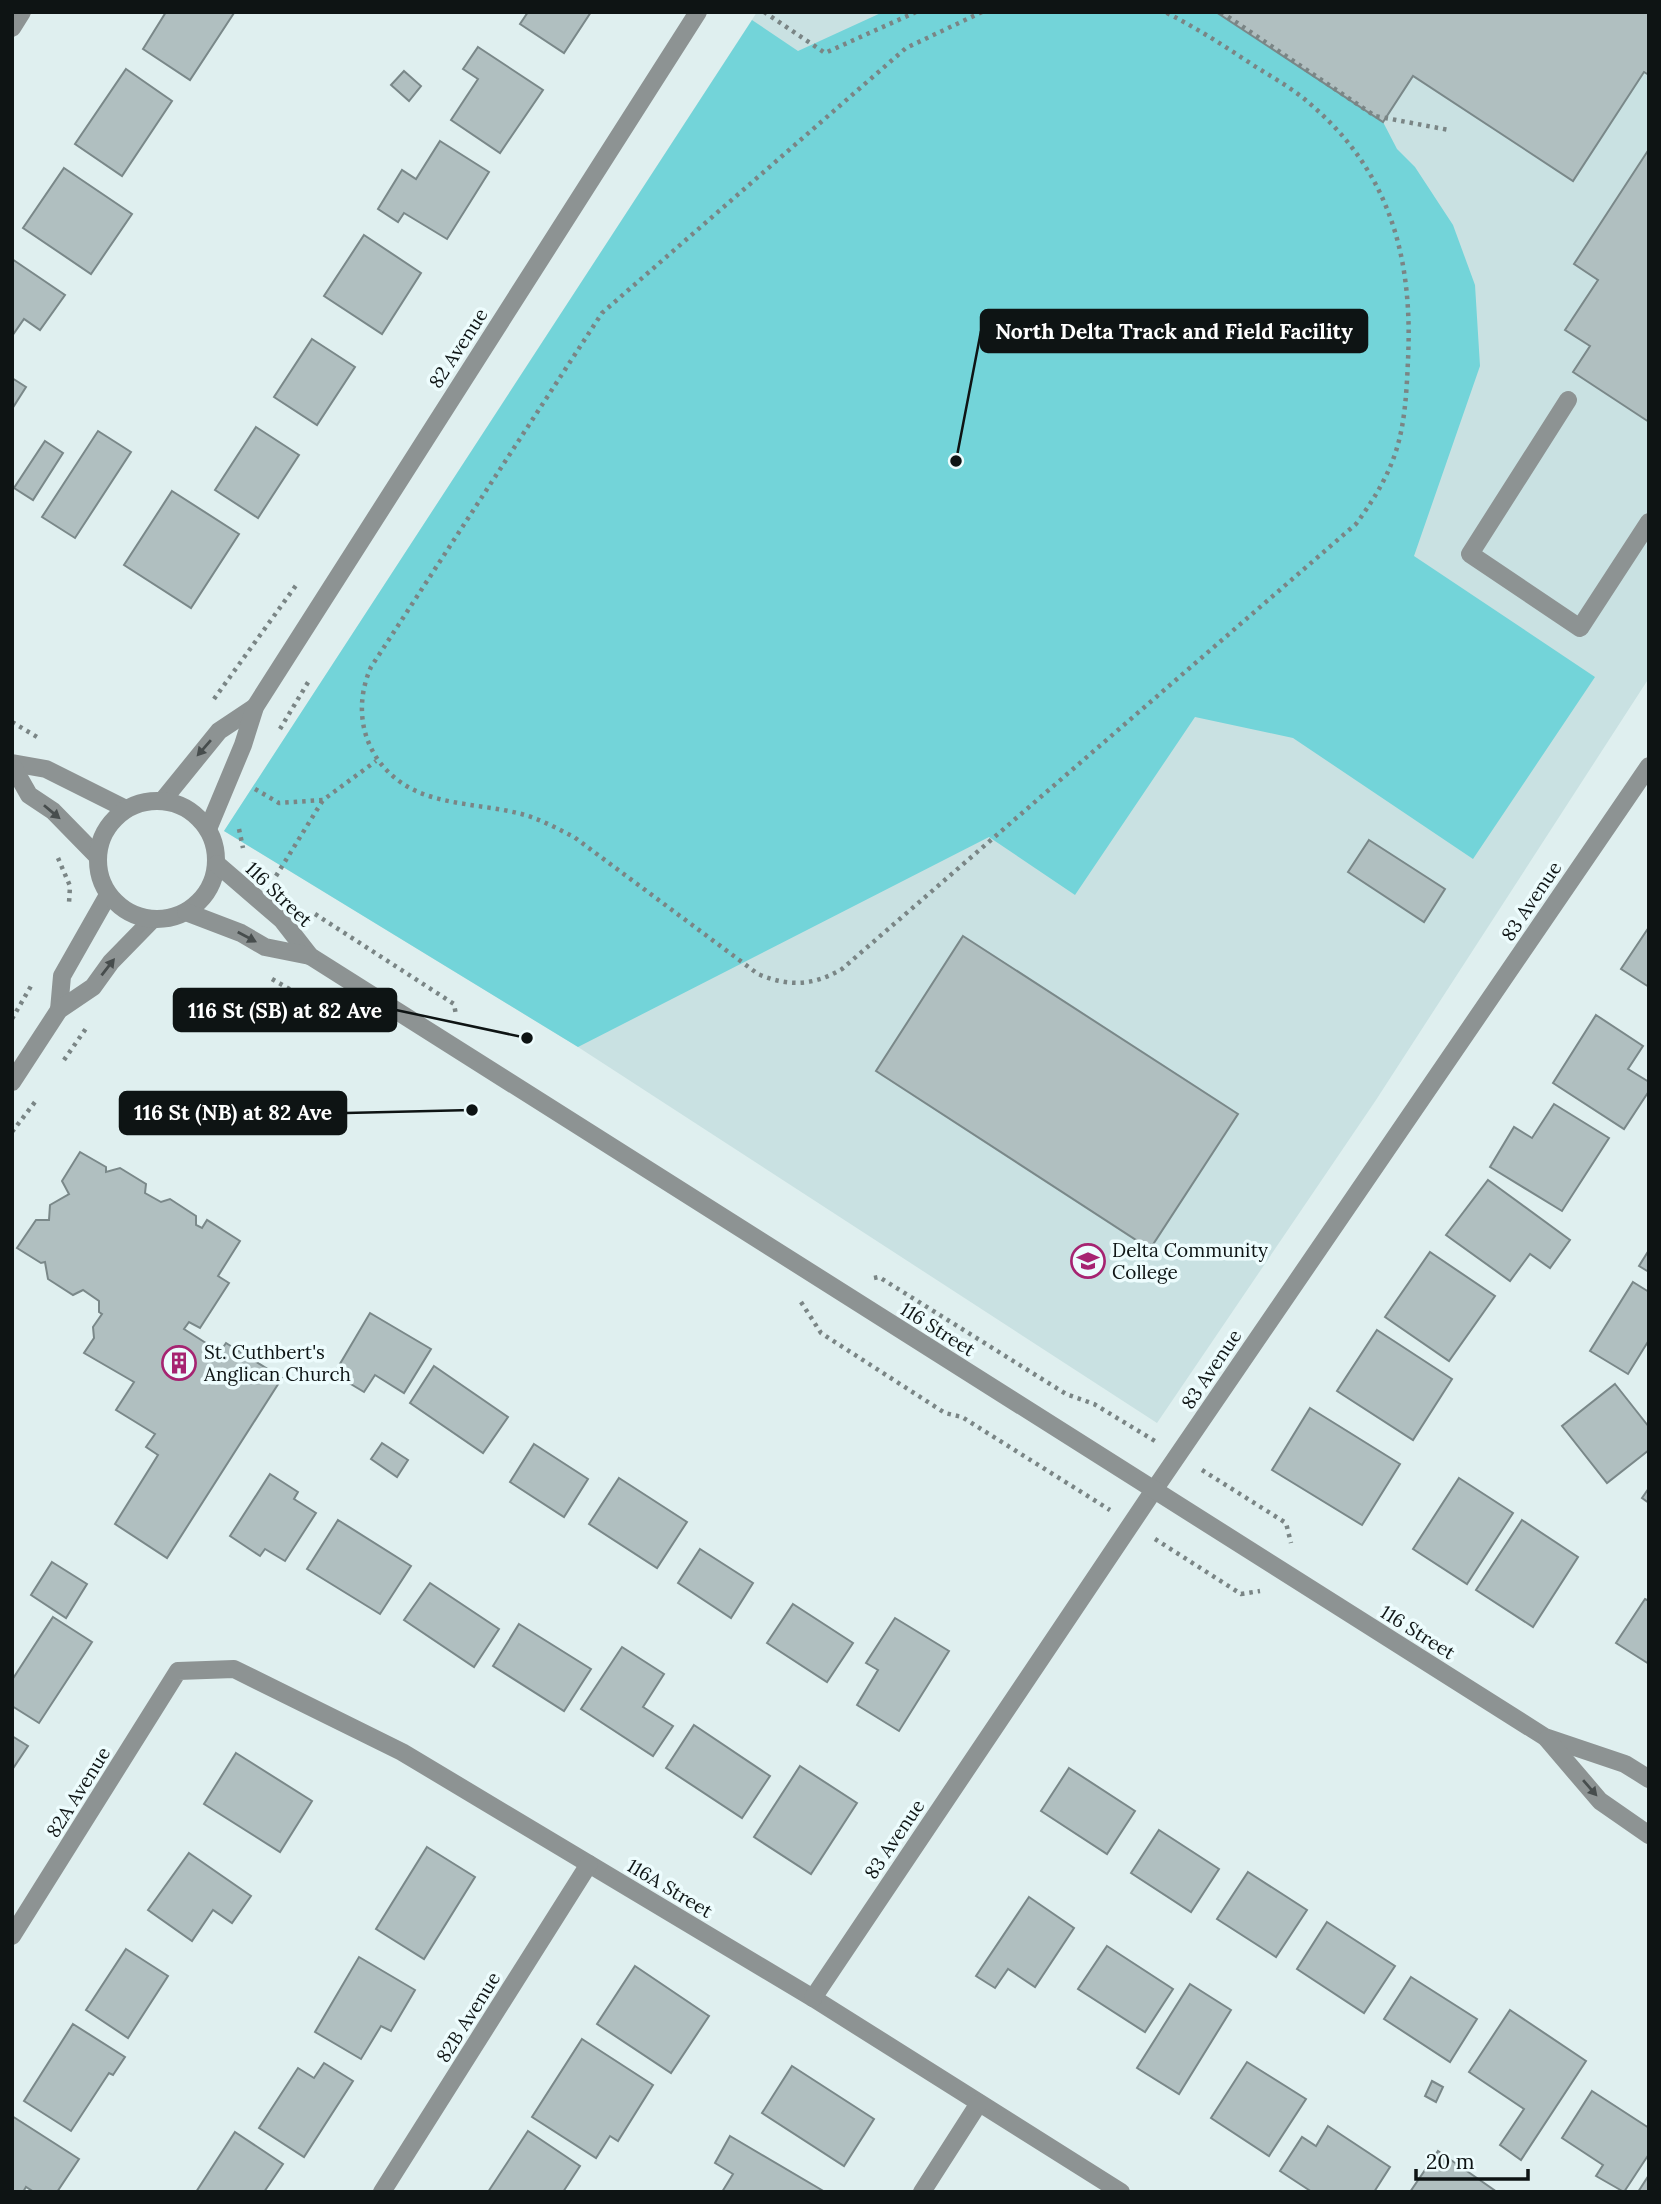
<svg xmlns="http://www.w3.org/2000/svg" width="1661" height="2204" font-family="Lora,serif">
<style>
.built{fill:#c9e1e2}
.green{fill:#73d4d9}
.building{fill:#b0bfc0;stroke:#7a8889;stroke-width:2}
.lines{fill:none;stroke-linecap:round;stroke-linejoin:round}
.path{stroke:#7a8585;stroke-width:4.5;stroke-dasharray:3.5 5;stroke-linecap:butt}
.service{stroke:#8d9393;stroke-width:18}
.minor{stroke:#8d9393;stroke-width:18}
.tertiary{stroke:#8d9393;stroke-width:18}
.oneway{fill:#474d4d}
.labels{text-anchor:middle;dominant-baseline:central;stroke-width:7;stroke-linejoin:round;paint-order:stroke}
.street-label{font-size:19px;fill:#0e1414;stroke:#edfcfd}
.poi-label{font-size:19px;fill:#0e1414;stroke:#edfcfd;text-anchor:start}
.leader{fill:none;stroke:#0e1414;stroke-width:2.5}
.callout-dot{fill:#0e1414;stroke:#edfcfd;stroke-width:2.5}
.callout{fill:#0e1414;stroke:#0e1414;stroke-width:2.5}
.callout-label{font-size:21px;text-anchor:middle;font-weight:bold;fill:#fff}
</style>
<rect width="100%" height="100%" fill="#dfefef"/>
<polygon class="built" points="757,12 1649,12 1649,678 1376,1100 1157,1423 578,1047 224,831"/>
<polygon class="green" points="883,12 1216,12 1383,122 1397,149 1415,167 1453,225 1475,285 1480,366 1414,556 1595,677 1473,859 1293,738 1195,717 1075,895 989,837 578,1047 224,831 752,20 798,51"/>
<g class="building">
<polygon points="166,12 234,13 190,80 143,49"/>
<polygon points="528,12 591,12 564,53 520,24"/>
<polygon points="1216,12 1649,12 1649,75 1644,72 1573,181 1413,76 1383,122"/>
<polygon points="478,47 543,90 500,153 451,120 478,79 463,69"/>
<polygon points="126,69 172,101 122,176 75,144"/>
<polygon points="404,71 421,86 409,101 391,85"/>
<polygon points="440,141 489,172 447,239 404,213 398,222 378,209 402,170 416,179"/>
<polygon points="1649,149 1649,422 1573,372 1590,346 1565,330 1598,280 1574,264"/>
<polygon points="64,168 132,214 91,274 23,228"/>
<polygon points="364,235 421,273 382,334 324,296"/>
<polygon points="12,259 65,295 40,330 24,319 12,336"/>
<polygon points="312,339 355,367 317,425 274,397"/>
<polygon points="12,378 26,387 12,409"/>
<polygon points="256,427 299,455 258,518 215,490"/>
<polygon points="98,431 131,452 75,538 42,517"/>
<polygon points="45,441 63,453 33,500 14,488"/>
<polygon points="172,491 239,534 191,608 124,565"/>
<polygon points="1369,840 1445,889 1424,922 1348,872"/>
<polygon points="1649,927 1649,987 1621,969"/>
<polygon points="963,936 1238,1114 1150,1249 876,1071"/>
<polygon points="1596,1015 1643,1046 1628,1069 1649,1082 1649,1091 1624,1129 1553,1083"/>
<polygon points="1554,1104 1609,1138 1562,1211 1490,1167 1514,1127 1532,1138"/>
<polygon points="80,1152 106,1167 106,1172 120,1168 146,1184 145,1193 161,1202 170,1199 196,1216 196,1225 202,1228 207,1220 240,1241 218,1276 229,1283 200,1328 189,1322 184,1329 220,1352 226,1343 282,1378 167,1558 115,1524 158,1455 146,1447 155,1434 116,1410 134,1382 84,1353 94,1338 93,1327 102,1314 99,1312 99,1301 83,1290 73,1295 48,1279 45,1262 41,1263 17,1248 36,1220 49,1220 50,1205 69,1194 62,1181"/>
<polygon points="1488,1180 1570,1240 1550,1268 1530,1254 1510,1281 1446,1235"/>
<polygon points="1649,1250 1649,1272 1639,1266"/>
<polygon points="1430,1252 1495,1296 1449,1361 1385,1317"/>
<polygon points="1633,1282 1649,1292 1649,1340 1628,1374 1590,1351"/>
<polygon points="370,1313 431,1349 404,1393 375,1375 364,1392 334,1374"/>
<polygon points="1377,1330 1452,1379 1413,1440 1337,1391"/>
<polygon points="434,1366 508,1417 483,1453 410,1403"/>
<polygon points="1615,1384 1649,1427 1649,1450 1607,1483 1562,1426"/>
<polygon points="1310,1408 1400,1464 1362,1525 1272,1470"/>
<polygon points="382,1443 408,1460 397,1477 371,1459"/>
<polygon points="534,1444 588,1479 564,1517 510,1482"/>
<polygon points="270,1474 298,1492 294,1499 316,1513 285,1561 265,1549 260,1556 230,1536"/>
<polygon points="619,1478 687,1522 657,1568 589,1524"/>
<polygon points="1459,1478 1513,1513 1467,1584 1413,1549"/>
<polygon points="1649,1488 1649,1503 1642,1498"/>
<polygon points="338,1520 411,1566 380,1614 307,1569"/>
<polygon points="1522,1520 1578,1557 1533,1627 1476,1590"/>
<polygon points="700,1549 753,1583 731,1618 678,1583"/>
<polygon points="52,1562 87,1584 66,1618 31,1595"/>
<polygon points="430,1583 499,1629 474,1667 404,1620"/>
<polygon points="1645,1599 1649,1601 1649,1664 1616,1643"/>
<polygon points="793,1604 853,1643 827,1682 767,1643"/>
<polygon points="53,1617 92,1642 39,1723 12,1706 12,1680"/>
<polygon points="895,1618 949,1651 899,1731 857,1705 878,1670 866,1663"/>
<polygon points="519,1624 591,1669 564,1711 493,1666"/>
<polygon points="622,1647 664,1674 643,1707 673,1726 653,1756 581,1709"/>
<polygon points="694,1725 770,1776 742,1818 666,1768"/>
<polygon points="12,1736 28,1746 12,1770"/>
<polygon points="236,1753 312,1801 280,1852 204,1804"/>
<polygon points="800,1766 857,1803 811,1874 754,1837"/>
<polygon points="1069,1768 1135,1811 1107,1854 1041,1811"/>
<polygon points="1159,1830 1219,1869 1191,1912 1131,1873"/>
<polygon points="427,1847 475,1877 424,1959 376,1929"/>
<polygon points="189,1853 251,1896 232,1923 213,1910 192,1941 148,1910"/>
<polygon points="1248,1872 1307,1910 1276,1957 1217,1919"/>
<polygon points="1029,1897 1074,1928 1035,1987 1008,1969 995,1988 976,1976"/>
<polygon points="1327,1922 1395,1966 1364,2013 1297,1969"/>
<polygon points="1107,1946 1173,1989 1145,2032 1078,1989"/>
<polygon points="126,1949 168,1976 128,2038 86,2010"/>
<polygon points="359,1957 415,1990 391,2031 381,2026 361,2059 315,2032"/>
<polygon points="635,1966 709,2016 671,2073 597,2024"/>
<polygon points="1411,1977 1477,2019 1450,2062 1384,2019"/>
<polygon points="1190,1984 1231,2010 1179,2094 1137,2068"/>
<polygon points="1510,2010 1586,2061 1521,2160 1500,2145 1524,2109 1469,2072"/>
<polygon points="73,2024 125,2057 113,2075 109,2073 71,2131 24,2101"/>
<polygon points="582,2039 653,2085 618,2141 610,2136 596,2158 532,2117"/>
<polygon points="1247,2062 1306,2099 1269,2156 1211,2118"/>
<polygon points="324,2063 353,2081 304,2157 259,2128 298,2068 314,2078"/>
<polygon points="792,2066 874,2119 844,2166 762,2113"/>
<polygon points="1432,2081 1443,2087 1436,2102 1425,2096"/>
<polygon points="1592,2091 1649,2128 1649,2154 1624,2192 1596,2176 1603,2165 1562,2138"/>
<polygon points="12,2116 79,2159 57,2192 34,2192 26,2187 23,2192 12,2192"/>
<polygon points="1328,2126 1390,2167 1374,2192 1312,2192 1280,2171 1302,2137 1316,2146"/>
<polygon points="528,2131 580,2166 563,2192 488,2192"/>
<polygon points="235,2132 283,2164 264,2192 196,2192"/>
<polygon points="730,2136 825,2192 722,2192 733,2174 715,2163"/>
<polygon points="1438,2151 1497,2192 1410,2192"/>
<polygon points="1649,2175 1649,2192 1638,2192"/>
</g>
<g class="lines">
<g class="path">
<polyline points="764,12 825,53 916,12"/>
<path d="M982 12 906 48 602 313 371 667C347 721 372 778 429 796 460 806 494 806 525 815 542 820 558 829 574 837L758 974C789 987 813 986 842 969L1356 524C1400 464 1405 432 1408 360 1413 258 1390 171 1309 103 1293 89 1274 78 1256 67 1226 47 1197 28 1165 12"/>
<polyline points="1221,12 1375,116 1449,130"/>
<polyline points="214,699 297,584"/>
<polyline points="12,722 37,737"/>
<polyline points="280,729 310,679"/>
<polyline points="255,789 279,803 323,800 376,761"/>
<polyline points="239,829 243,848"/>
<polyline points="58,858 70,886 69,903"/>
<polyline points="276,876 323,800"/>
<polyline points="315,914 454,1004 456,1015"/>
<polyline points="272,979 329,1012 341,1008"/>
<polyline points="12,1019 31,986"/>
<polyline points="64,1060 87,1027"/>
<polyline points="12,1132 35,1102"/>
<polyline points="874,1278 879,1277 1066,1394 1094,1404 1155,1441"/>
<polyline points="801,1302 821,1333 945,1413 962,1417 1110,1510"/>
<polyline points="1202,1470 1286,1523 1291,1543"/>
<polyline points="1155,1539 1241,1594 1260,1591"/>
</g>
<polyline class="service" points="1568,400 1470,554 1580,628 1649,522"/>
<g class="minor">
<polyline points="12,28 22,12"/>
<polyline points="163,800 219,731 255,707"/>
<polyline points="208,829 243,745 255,707 698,12"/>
<polyline points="59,1010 62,976 108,895"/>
<polyline points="12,1082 59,1010 93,987 111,962 153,919"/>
<polyline points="12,1936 178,1671 234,1669 402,1752 813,1998 1121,2192"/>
<polyline points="813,1998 1154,1490 1649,766"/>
<polyline points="382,2192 589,1864"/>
<polyline points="922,2192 979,2103"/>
</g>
<g class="tertiary">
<polyline points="12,763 46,769 126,809"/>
<polyline points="12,765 29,795 53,811 97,856"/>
<circle cx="157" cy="860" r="59"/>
<polyline points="217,864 282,920 310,956 1545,1737 1625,1764 1649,1779"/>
<polyline points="186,912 241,933 265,947 310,956"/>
<polyline points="1547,1739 1600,1801 1649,1835"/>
</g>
</g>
<defs><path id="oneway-solid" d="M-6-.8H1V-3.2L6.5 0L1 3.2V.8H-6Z" transform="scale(1.75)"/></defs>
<g class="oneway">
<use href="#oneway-solid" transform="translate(204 748) rotate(131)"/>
<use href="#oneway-solid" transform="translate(52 812) rotate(40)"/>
<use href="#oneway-solid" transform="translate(247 937) rotate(28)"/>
<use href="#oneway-solid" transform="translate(108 967) rotate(-52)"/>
<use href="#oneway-solid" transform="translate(1590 1788) rotate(49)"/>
</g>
<defs>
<g id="university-ring" transform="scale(1.75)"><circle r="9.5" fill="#edfcfd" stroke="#a62371" stroke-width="1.5"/><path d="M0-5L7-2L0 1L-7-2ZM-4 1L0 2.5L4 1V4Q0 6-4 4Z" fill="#a62371"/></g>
<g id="building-ring" transform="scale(1.75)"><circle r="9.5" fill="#edfcfd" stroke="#a62371" stroke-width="1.5"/><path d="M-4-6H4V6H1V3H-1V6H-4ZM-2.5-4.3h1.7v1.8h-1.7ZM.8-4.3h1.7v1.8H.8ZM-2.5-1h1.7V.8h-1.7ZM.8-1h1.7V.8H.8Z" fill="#a62371"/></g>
</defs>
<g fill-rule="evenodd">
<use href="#university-ring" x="1088" y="1261"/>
<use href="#building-ring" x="179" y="1363"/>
</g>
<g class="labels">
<g class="street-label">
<text transform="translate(458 348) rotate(-57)">82 Avenue</text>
<text transform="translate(279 894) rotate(44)">116 Street</text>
<text transform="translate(1531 901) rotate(-56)">83 Avenue</text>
<text transform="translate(938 1329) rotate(32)">116 Street</text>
<text transform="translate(1211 1369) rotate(-56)">83 Avenue</text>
<text transform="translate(1418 1632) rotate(32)">116 Street</text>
<text transform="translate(78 1792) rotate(-58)">82A Avenue</text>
<text transform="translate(894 1839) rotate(-56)">83 Avenue</text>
<text transform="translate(670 1888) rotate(31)">116A Street</text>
<text transform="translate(468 2017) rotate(-58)">82B Avenue</text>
</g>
<g class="poi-label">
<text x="1112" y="1250">Delta Community<tspan x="1112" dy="22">College</tspan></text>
<text x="204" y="1352">St. Cuthbert's<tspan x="204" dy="22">Anglican Church</tspan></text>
</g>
</g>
<path class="leader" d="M956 461L981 331M527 1038L396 1010M472 1110L346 1113"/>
<g class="callout-dot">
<circle cx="956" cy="461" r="7"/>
<circle cx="527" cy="1038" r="7"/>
<circle cx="472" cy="1110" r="7"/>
</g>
<g class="callout">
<rect x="981" y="310" width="386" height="42" rx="7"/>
<rect x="174" y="989" width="222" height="42" rx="7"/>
<rect x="120" y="1092" width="226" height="42" rx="7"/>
</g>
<g class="callout-label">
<text x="1174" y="339">North Delta Track and Field Facility</text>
<text x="285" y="1018">116 St (SB) at 82 Ave</text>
<text x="233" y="1120">116 St (NB) at 82 Ave</text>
</g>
<rect width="1661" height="2204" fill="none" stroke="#0e1414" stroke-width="28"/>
<path d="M1416 2169v10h112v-10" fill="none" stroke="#0e1414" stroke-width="3.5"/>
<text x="1426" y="2169" font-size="21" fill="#0e1414" stroke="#edfcfd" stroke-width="5" paint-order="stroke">20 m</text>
</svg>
